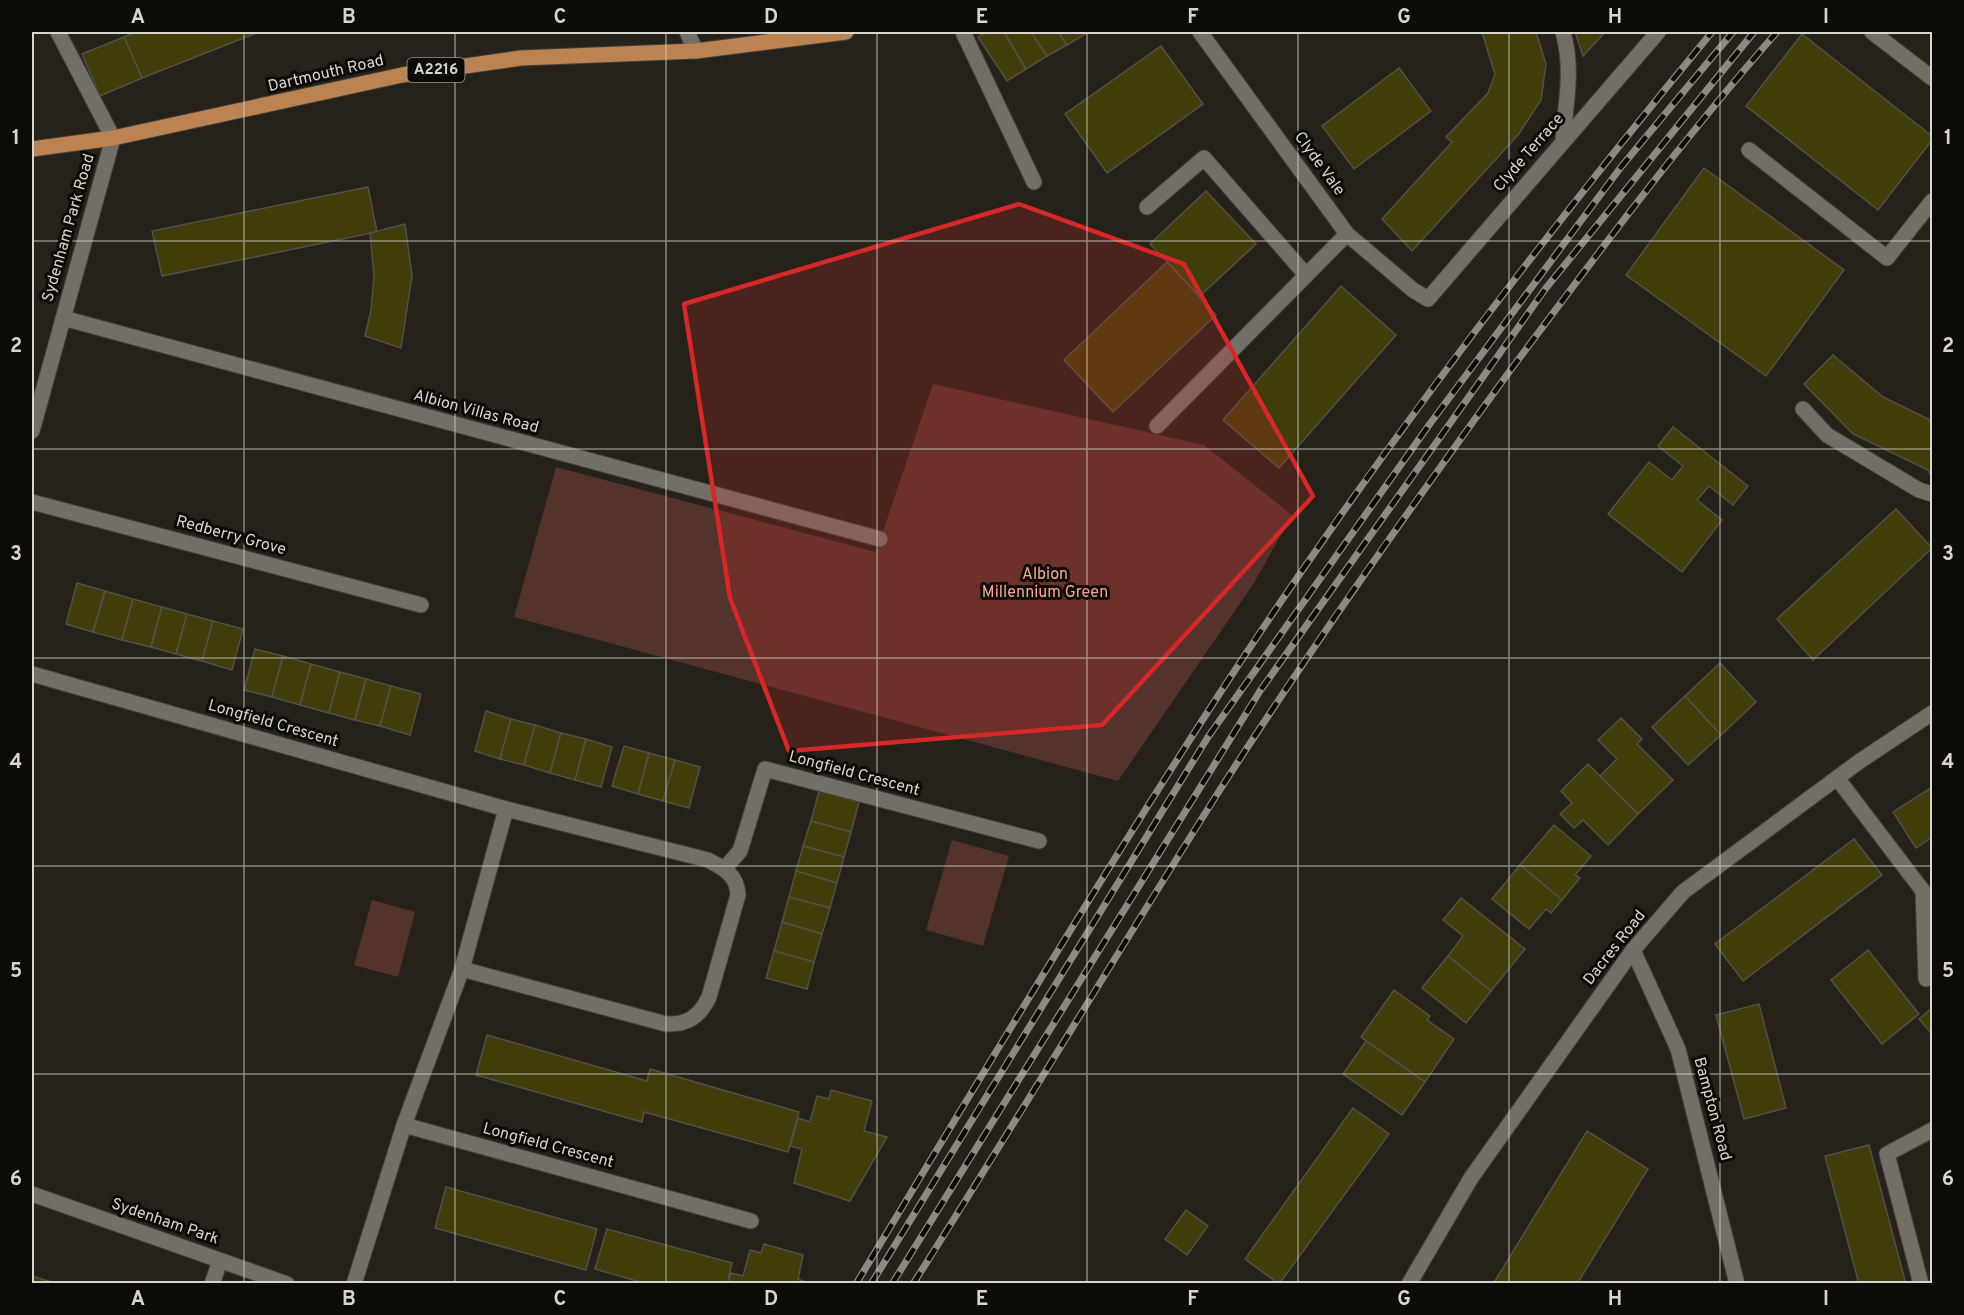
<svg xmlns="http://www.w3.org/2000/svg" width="1964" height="1315" font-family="Overpass,sans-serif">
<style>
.green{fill:#54332c}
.building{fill:#403d0b;stroke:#515147;stroke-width:1.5}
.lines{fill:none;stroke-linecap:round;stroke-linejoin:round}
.lane-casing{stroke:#43403a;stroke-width:17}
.street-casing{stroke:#43403a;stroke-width:17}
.primary-casing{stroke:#43403a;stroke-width:17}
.lane{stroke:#746f66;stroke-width:15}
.street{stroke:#746f66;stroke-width:15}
.primary{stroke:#bb8352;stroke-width:15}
.rail-casing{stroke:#8d8a84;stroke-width:7}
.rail{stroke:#0d0b08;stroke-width:4.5;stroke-dasharray:14;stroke-linecap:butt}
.marked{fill:#d62828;fill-opacity:0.2;stroke:#d62828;stroke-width:4.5;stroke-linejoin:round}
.grid{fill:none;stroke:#d8d5d0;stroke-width:1.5;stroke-opacity:0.55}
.labels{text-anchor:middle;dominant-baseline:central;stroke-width:6;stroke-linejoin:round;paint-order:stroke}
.shield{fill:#0d0b08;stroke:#9b9894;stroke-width:1.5}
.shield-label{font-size:15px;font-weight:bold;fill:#d8d5d0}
.street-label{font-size:16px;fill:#d8d5d0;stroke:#0d0b08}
.park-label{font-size:16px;fill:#f7a895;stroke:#0d0b08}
.neatline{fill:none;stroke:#d8d5d0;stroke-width:2}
.grid-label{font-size:20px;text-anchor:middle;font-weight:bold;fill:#d8d5d0}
</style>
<rect width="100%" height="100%" fill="#26221a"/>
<g class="green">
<polygon points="933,384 1204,445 1292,515 1254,583 1118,781 514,617 556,467 876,552"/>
<polygon points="952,840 1009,856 983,946 926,930"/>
<polygon points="372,900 415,912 398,977 354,965"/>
</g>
<g class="building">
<polygon points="136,32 259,32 142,78 124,37"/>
<polygon points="987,32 1004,32 1026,69 1007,81 978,37"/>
<polygon points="1004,32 1031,32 1047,56 1026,69"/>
<polygon points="1031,32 1058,32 1067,45 1047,56"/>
<polygon points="1058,32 1087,32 1087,33 1067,45"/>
<polygon points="1482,32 1536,32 1546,64 1541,100 1518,135 1412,251 1382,219 1452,142 1446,137 1488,93 1495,74"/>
<polygon points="1575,32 1605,32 1583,56"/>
<polygon points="1802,34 1932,136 1932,140 1878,210 1746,106"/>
<polygon points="124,37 142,78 100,96 82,54"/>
<polygon points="1161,46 1203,104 1107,173 1065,114"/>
<polygon points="1399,68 1431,111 1354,169 1322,126"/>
<polygon points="1704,168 1844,270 1766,376 1626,275"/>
<polygon points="368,187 377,232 162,276 152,231"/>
<polygon points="1206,191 1256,244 1200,296 1150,244"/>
<polygon points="405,224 412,276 401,348 365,336 371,310 374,276 370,233"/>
<polygon points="1167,262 1216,315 1113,412 1064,360"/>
<polygon points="1341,286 1396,335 1279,468 1223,420"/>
<polygon points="1833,355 1883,397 1932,421 1932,478 1928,470 1853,434 1804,384"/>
<polygon points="1673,427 1748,486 1733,505 1709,486 1697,500 1722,520 1682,572 1608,514 1649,462 1672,480 1683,466 1658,446"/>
<polygon points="1896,509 1932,548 1813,660 1777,619"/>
<polygon points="77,583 105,591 93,632 66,624"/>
<polygon points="105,591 133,599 122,640 93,632"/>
<polygon points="133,599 162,607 151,647 122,640"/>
<polygon points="162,607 187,614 176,654 151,647"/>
<polygon points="187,614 213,621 202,661 176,654"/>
<polygon points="213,621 243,629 232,670 202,661"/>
<polygon points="255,649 283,656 272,697 244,690"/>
<polygon points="283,656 311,664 300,705 272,697"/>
<polygon points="1720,663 1756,702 1721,735 1685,696"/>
<polygon points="311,664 340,672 329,713 300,705"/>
<polygon points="340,672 366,679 355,720 329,713"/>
<polygon points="366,679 391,686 380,726 355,720"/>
<polygon points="391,686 421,694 410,735 380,726"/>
<polygon points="1685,696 1721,735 1688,765 1652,727"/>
<polygon points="486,711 511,719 500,759 475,751"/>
<polygon points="1621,718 1642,739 1637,744 1673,780 1638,814 1600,776 1617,759 1598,740"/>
<polygon points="511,719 535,725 524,765 500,759"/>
<polygon points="535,725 561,733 550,773 524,765"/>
<polygon points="561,733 586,739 575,780 550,773"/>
<polygon points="586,739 612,747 601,787 575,780"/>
<polygon points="624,746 649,753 638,794 612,786"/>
<polygon points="649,753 675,760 663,801 638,794"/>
<polygon points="675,760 700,767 689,808 663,801"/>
<polygon points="1588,764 1638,814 1608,845 1583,820 1574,828 1560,814 1572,803 1561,791"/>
<polygon points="1932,787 1932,837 1916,848 1893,812"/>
<polygon points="819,791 859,802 851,832 811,821"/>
<polygon points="811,821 851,832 844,857 803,846"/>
<polygon points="1554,825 1591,856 1575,875 1580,878 1562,900 1520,865"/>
<polygon points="1854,839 1882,875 1743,981 1715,944"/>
<polygon points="803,846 844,857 837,883 796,871"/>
<polygon points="1520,865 1562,900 1551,913 1546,909 1529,929 1492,899"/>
<polygon points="796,871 837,883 830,908 789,897"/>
<polygon points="789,897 830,908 822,934 782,922"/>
<polygon points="1461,898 1525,949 1491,991 1448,956 1463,936 1443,920"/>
<polygon points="782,922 822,934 814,962 774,951"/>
<polygon points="1868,950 1919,1014 1882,1044 1831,980"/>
<polygon points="774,951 814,962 807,989 766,978"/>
<polygon points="1448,956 1491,991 1466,1023 1422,988"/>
<polygon points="1394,990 1430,1016 1427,1020 1454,1039 1425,1082 1361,1037"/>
<polygon points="1759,1004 1786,1108 1744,1119 1716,1015"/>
<polygon points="1932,1008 1932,1034 1919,1019"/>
<polygon points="487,1035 647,1081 650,1069 799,1112 788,1152 644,1112 642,1122 476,1075"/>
<polygon points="1366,1041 1425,1082 1402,1115 1343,1074"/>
<polygon points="831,1090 872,1101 864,1131 887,1137 850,1201 794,1183 802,1149 790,1146 798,1118 810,1122 817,1096 829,1099"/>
<polygon points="1353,1108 1389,1134 1279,1284 1245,1259"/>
<polygon points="1587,1131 1648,1169 1577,1284 1493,1284"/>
<polygon points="1869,1145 1906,1284 1859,1284 1825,1156"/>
<polygon points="446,1187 597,1229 586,1270 435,1228"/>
<polygon points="1186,1210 1208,1226 1187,1255 1165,1239"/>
<polygon points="607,1229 732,1263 727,1284 647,1284 595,1269"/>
<polygon points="764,1244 803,1255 798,1279 810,1284 728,1284 731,1273 743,1276 750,1250 761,1253"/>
<polygon points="32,1276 58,1284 32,1284"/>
</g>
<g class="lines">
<g class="lane-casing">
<g id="lane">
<polyline points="963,32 1034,182"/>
<polyline points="1872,32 1932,78"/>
<polyline points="1749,150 1887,258 1932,201"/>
<polyline points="1147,207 1204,158 1306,275"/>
<polyline points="1803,409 1827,435 1919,490 1932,494"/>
<polyline points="1157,426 1347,234"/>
<polyline points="1921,1284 1887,1154 1932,1130"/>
</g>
</g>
<g class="street-casing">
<g id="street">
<polyline points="687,32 696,51"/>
<polyline points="1200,32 1347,234 1413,290 1428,299 1658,32"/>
<path d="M1563 142C1565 102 1574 72 1563 32"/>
<polyline points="63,318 880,539"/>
<polyline points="32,431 113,138 58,32"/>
<polyline points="32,502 421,605"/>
<path d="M32 674 506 809 708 860C725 869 737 875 738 895L709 997C700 1016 688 1025 666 1024L462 969"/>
<polyline points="1837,778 1923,891 1926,979"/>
<polyline points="725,868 740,851 765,769 1039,841"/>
<polyline points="1633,950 1678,1049 1737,1284"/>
<polyline points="404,1125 751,1221"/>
<polyline points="32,1194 287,1284"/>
<polyline points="212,1284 220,1261"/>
<polyline points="354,1284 404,1125 462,969 506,809"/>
<polyline points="1409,1284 1471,1178 1633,950 1683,892 1860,761 1932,713"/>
</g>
</g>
<g class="primary-casing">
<polyline id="primary" points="32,149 113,138 402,75 521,58 696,51 846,32"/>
</g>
<use href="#lane" class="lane"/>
<use href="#street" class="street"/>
<use href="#primary" class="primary"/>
<g class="rail-casing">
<g id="rail">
<path d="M856 1284C974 1088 1092 891 1216 699 1367 467 1536 245 1712 32"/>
<polyline points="871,1284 1208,737 1429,425 1621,167 1733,32"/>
<polyline points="892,1284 1260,691 1546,288 1754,32"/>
<path d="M913 1284C1016 1122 1114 958 1216 796 1309 650 1410 508 1512 368 1597 254 1683 139 1777 32"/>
</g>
</g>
<use href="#rail" class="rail"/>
</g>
<path class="marked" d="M1019 204 1184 264 1313 496 1102 725 789 751 730 598 684 304Z"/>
<path class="grid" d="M244 32V1284M455 32V1284M666 32V1284M877 32V1284M1087 32V1284M1298 32V1284M1509 32V1284M1720 32V1284M32 241H1932M32 449H1932M32 658H1932M32 866H1932M32 1074H1932"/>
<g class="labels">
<rect class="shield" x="407.5" y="58" width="57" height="24" rx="4.5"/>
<g class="shield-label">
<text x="436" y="70">A2216</text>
</g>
<g class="street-label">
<text transform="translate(326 74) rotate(-13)">Dartmouth Road</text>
<text transform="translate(1529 153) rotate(-49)">Clyde Terrace</text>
<text transform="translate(1319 164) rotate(54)">Clyde Vale</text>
<text transform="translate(69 228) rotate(-74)">Sydenham Park Road</text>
<text transform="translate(476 412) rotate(15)">Albion Villas Road</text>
<text transform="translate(231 536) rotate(15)">Redberry Grove</text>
<text transform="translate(273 724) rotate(16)">Longfield Crescent</text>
<text transform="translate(854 774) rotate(15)">Longfield Crescent</text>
<text transform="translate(1615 948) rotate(-52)">Dacres Road</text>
<text transform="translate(1712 1109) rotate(75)">Bampton Road</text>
<text transform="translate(548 1146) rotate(15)">Longfield Crescent</text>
<text transform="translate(165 1222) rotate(19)">Sydenham Park</text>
</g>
<g class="park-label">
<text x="1045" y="575">Albion<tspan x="1045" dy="18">Millennium Green</tspan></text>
</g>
</g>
<rect width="1964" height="1315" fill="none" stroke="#0d0b08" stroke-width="66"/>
<rect x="33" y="33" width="1898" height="1249" class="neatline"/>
<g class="grid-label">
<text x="138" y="23">A</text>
<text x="349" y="23">B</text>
<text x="560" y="23">C</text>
<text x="771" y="23">D</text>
<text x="982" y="23">E</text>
<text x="1193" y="23">F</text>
<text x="1404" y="23">G</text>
<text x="1615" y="23">H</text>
<text x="1826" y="23">I</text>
<text x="16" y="144">1</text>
<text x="1948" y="144">1</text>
<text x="16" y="352">2</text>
<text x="1948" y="352">2</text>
<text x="16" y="560">3</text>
<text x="1948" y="560">3</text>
<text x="16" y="768">4</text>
<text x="1948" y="768">4</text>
<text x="16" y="977">5</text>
<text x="1948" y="977">5</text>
<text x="16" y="1185">6</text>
<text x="1948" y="1185">6</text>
<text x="138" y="1305">A</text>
<text x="349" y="1305">B</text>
<text x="560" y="1305">C</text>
<text x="771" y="1305">D</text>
<text x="982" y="1305">E</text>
<text x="1193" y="1305">F</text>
<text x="1404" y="1305">G</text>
<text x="1615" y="1305">H</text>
<text x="1826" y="1305">I</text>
</g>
</svg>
